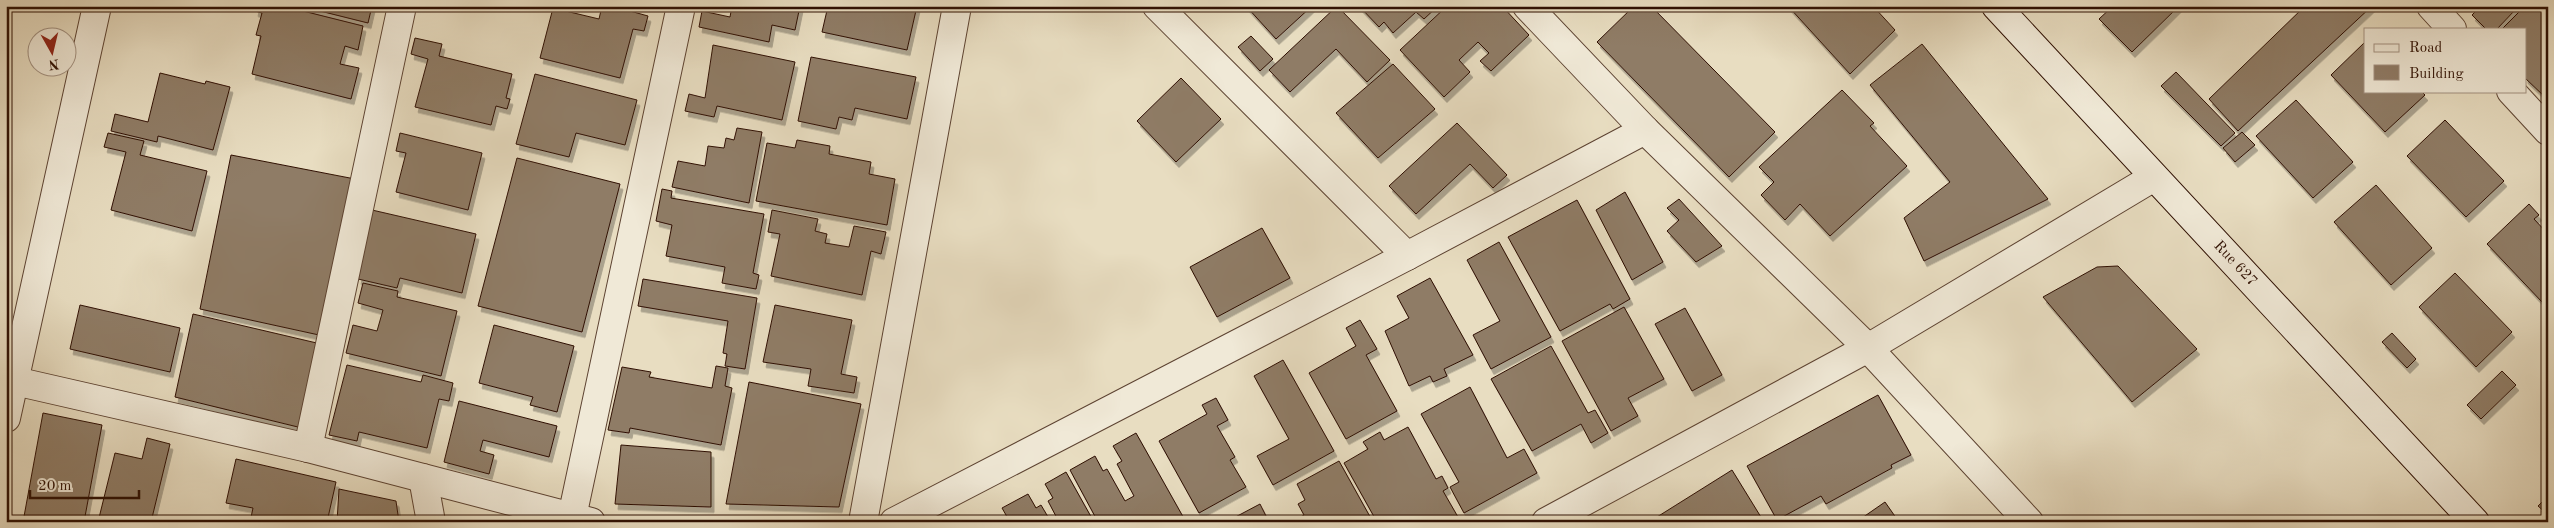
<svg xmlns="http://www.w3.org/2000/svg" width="2554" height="528" font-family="'Old Standard TT',serif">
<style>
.building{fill:#8f7b66;stroke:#2f1003;filter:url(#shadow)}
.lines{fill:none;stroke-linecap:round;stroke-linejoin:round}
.street-casing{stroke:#5d4332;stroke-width:30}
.secondary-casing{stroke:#2f1003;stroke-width:30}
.street{stroke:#f0e9d7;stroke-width:28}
.secondary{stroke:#f0e9d7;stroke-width:28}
.labels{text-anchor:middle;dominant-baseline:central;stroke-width:5;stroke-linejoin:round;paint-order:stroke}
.street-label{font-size:15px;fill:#2f1003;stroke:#f0e9d7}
</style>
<defs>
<filter id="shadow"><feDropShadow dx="3" dy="5.5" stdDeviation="0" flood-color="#0004"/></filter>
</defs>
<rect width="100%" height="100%" fill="#e8ddc1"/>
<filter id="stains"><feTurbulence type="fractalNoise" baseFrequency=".004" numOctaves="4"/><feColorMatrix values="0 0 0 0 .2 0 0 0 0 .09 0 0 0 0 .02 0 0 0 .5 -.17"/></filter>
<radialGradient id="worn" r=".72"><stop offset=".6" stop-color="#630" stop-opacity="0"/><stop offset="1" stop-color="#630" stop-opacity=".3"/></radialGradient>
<g class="building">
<polygon points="256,6 283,6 363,26 358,50 345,46 340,64 359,68 351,99 252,74 261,36 256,35 262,13 255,11"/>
<polygon points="300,6 372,6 368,23"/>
<polygon points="602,6 612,6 648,16 644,31 633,29 620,78 540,58 553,8 599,19"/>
<polygon points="732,6 800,6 795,30 772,25 769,42 699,27 702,11 730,17"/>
<polygon points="828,6 917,6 907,50 822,32"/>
<polygon points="1246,6 1312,6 1276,39"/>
<polygon points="1337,6 1390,60 1367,82 1336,49 1290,92 1269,70"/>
<polygon points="1359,6 1438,6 1424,19 1416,12 1393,33 1384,22 1379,27"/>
<polygon points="1447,6 1502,6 1529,35 1491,71 1480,61 1489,53 1478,42 1459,60 1470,72 1444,97 1400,50"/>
<polygon points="1634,6 1651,6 1775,132 1729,177 1597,42"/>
<polygon points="1788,6 1873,6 1895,30 1850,74"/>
<polygon points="2113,6 2179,6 2132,52 2099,19"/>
<polygon points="2305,6 2372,6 2238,131 2209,99"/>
<polygon points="2481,6 2513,6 2516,9 2497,29 2486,29 2472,15"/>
<polygon points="2525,6 2548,6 2547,99 2525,78 2525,29 2502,29"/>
<polygon points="1251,36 1273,59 1260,71 1238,47"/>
<polygon points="415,38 442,44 439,56 512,74 506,98 510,99 507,109 496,106 491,125 415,107 428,59 411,54"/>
<polygon points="2365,42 2365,91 2421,91 2425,95 2385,132 2331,75"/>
<polygon points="1922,44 2048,199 1924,261 1904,218 1950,182 1870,85"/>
<polygon points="713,45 795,62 782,120 717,106 714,117 685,111 689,94 705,98"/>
<polygon points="811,57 916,77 907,119 855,108 852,120 839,117 836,129 798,121"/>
<polygon points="1393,64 1435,109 1378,158 1336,113"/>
<polygon points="2176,72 2235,133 2221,146 2161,86"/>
<polygon points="160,73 205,84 206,81 230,87 213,150 158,136 157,142 111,131 115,114 148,122"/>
<polygon points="535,74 637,100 625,145 576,133 569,157 516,144"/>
<polygon points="1181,78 1221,119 1176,162 1137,121"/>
<polygon points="1842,90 1874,123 1870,126 1907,166 1830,236 1800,204 1785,220 1761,195 1774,182 1759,167"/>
<polygon points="2296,100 2353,162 2313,198 2256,136"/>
<polygon points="2445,120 2504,181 2466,217 2407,156"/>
<polygon points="1457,123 1507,175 1493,188 1470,164 1416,214 1389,186"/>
<polygon points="737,128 762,132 749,203 672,187 678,161 705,166 708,146 724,148 726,138 734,140"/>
<polygon points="2242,132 2255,145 2235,162 2223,148"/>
<polygon points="108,133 144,141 140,155 207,171 192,231 111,210 126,152 104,147"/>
<polygon points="400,133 482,153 468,210 396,192 406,153 396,151"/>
<polygon points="797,140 830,146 829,154 871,162 869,174 895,179 887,225 756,201 767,143 795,148"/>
<polygon points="231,155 355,179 319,335 200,309"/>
<polygon points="517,158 620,184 582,332 478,306"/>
<polygon points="2376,185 2432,248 2391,285 2334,222"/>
<polygon points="662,189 672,191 671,198 764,214 753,273 759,275 756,289 722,283 725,267 666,256 672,225 656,221"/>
<polygon points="1625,192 1663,262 1632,280 1596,210"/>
<polygon points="1679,199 1722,246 1696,262 1667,231 1679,220 1667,208"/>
<polygon points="1577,200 1630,299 1613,309 1610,304 1560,331 1508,237"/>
<polygon points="2529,204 2539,215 2534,219 2548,234 2548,297 2542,302 2487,244"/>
<polygon points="372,210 476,234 462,293 400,278 397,288 358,279"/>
<polygon points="772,210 818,219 815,231 827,234 825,243 849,247 854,226 886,232 881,254 871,251 862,295 771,276 780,234 768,232"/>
<polygon points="1262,228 1290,278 1217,317 1190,267"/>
<polygon points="1499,242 1551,337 1491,369 1473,335 1500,321 1467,260"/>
<polygon points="2118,266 2197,349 2132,402 2043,297 2097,267"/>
<polygon points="2455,273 2512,332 2476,367 2419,307"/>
<polygon points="1430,278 1473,355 1444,369 1447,376 1433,382 1430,376 1409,386 1385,331 1409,318 1397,296"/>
<polygon points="643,279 757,298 745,369 725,366 727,354 723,353 728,321 638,306"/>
<polygon points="363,283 398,291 397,297 457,311 441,376 346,353 353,325 377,331 383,310 358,303"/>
<polygon points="80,305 180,328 170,372 70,349"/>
<polygon points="775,305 852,320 841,374 857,377 854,393 808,386 811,369 763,362"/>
<polygon points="1624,307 1664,379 1628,398 1638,416 1611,431 1562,341"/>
<polygon points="1685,308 1722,375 1692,391 1655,324"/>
<polygon points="193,314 321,344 302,428 175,397"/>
<polygon points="1360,320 1377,349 1366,355 1397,411 1346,439 1309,373 1356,346 1346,328"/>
<polygon points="494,325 574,346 557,412 530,405 533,397 479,383"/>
<polygon points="2392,333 2416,359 2407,368 2382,342"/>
<polygon points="1551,346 1588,413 1595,410 1608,433 1591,443 1581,424 1532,451 1491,379"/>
<polygon points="1283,360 1334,451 1273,485 1257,456 1289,439 1254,376"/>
<polygon points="347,365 421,382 423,375 453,383 449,401 439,399 427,448 359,432 357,441 329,435"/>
<polygon points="716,366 728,368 725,386 732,388 721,445 630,428 629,433 608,430 622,367 651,372 649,377 712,388"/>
<polygon points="2502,371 2516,385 2481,419 2467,405"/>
<polygon points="749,382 861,404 839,507 726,504"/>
<polygon points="1470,387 1507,458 1524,449 1537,473 1464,513 1450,487 1459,482 1421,414"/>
<polygon points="1878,395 1911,455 1891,465 1892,468 1826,504 1821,496 1777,520 1747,466"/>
<polygon points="1216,398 1228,420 1217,426 1235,457 1230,460 1246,487 1199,513 1159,441 1207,414 1202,405"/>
<polygon points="459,401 557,426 549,457 483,440 480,451 494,455 489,474 444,462"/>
<polygon points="43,413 102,425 84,522 23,522"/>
<polygon points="1408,427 1436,479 1442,476 1448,488 1443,491 1458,517 1450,522 1377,522 1344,463 1368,449 1363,442 1380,432 1384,440"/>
<polygon points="1136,433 1186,522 1098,522 1070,470 1095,456 1103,471 1107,469 1125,501 1134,496 1117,464 1122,461 1113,446"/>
<polygon points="147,438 170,444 151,522 98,522 115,453 142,459"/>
<polygon points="621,445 711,452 711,507 615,504"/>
<polygon points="236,459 336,482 327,522 250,522 253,508 226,503"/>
<polygon points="1339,461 1373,522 1292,522 1304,515 1298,504 1305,500 1297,484"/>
<polygon points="1732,470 1764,522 1649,522"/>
<polygon points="1066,472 1094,522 1059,522 1048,501 1053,498 1045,484"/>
<polygon points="339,489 396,501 399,522 337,522"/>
<polygon points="1028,494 1036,508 1041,505 1051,522 1010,522 1002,508"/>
<polygon points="2548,496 2548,515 2538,506"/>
<polygon points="1885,502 1899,522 1860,522 1859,520"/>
<polygon points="1260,504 1269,522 1226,522"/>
<polygon points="441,516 469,522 442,522"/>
</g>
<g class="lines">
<g class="street-casing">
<g id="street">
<polyline points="1157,6 1407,256"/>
<polyline points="1527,6 1645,130 1868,348 2029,522"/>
<polyline points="2431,6 2452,29"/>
<polyline points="2511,91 2548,131"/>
<polyline points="6,379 308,448 591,522"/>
<polyline points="6,418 97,6"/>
<polyline points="308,448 402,6"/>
<polyline points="423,478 431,522"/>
<polyline points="572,517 681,6"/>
<polyline points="863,522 957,6"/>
<polyline points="894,522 1407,256 1645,130"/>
<polyline points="1546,522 1868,348 2154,177"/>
</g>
</g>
<g class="secondary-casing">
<polyline id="secondary" points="1996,6 2475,522"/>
</g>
<use href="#street" class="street"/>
<use href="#secondary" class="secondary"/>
</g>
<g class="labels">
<g class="street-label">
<text transform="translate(2235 264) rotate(47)">Rue 627</text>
</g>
</g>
<rect width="2554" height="528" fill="none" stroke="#e8ddc1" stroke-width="25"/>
<rect x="8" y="8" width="2539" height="513" fill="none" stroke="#2f1003" stroke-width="2.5"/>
<rect x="12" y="12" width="2529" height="503" fill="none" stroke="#2f1003"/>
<rect x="2364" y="28" width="162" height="65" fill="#f0e9d7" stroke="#a39282"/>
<rect x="2374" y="44" width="25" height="8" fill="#f0e9d7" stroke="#a39282"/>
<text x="2409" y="52" font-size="15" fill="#2f1003">Road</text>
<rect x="2374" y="65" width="25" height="15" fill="#8f7b66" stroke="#a39282"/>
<text x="2409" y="78" font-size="15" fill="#2f1003">Building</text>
<g transform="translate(52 52) rotate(172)"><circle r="24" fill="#f0e9d7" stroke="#a39282"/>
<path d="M0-4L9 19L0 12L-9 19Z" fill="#8f2418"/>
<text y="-8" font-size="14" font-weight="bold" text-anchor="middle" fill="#2f1003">N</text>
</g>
<path d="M30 490v8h109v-8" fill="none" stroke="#2f1003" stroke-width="2.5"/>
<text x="38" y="490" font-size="15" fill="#2f1003" stroke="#f0e9d7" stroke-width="4" paint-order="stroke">20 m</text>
<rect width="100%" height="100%" filter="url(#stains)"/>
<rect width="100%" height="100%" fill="url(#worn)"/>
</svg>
